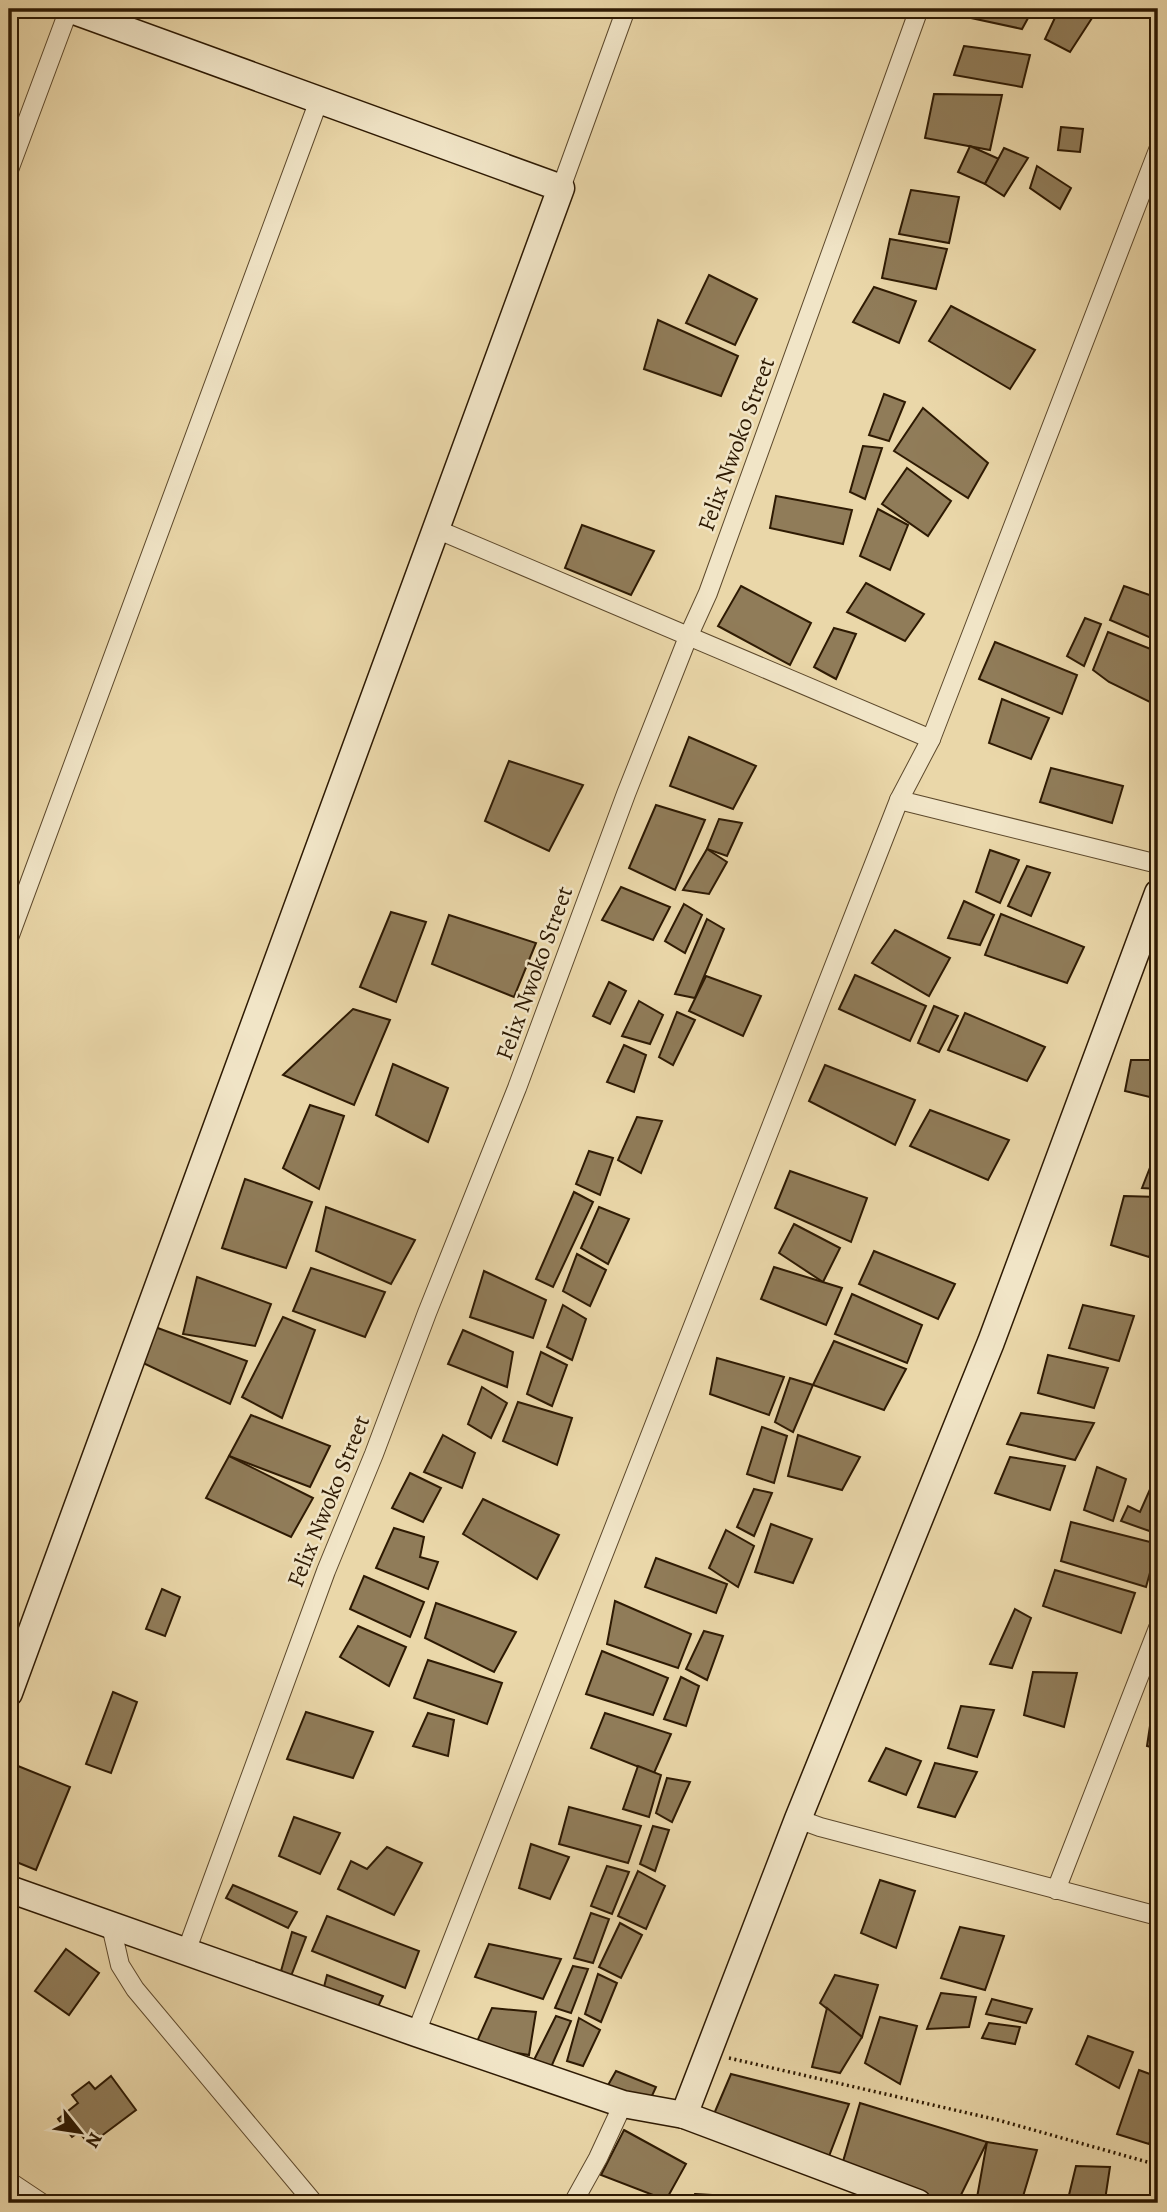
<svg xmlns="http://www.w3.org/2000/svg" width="1167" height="2212" font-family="Alegreya,serif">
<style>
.building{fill:#907c59;stroke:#2e1a03;stroke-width:2}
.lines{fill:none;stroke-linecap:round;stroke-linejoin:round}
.street-casing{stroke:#5d492c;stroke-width:20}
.secondary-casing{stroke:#2e1a03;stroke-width:29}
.path{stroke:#2e1a03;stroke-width:3.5;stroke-dasharray:2 3.5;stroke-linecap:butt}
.street{stroke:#f1e5c7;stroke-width:18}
.secondary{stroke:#f1e5c7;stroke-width:26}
.labels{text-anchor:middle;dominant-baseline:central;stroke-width:5;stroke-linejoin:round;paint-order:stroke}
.street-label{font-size:24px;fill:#2e1a03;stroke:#f1e5c7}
</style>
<rect width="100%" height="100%" fill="#ead7a9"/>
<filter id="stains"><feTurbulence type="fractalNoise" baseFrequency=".00286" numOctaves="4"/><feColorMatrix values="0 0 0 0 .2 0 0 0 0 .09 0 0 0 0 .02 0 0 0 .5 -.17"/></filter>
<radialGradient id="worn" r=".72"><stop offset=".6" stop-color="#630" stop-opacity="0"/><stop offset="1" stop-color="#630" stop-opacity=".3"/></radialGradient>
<g class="building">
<polygon points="959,9 1033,9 1022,29 957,15"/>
<polygon points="1059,9 1080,9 1094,15 1070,52 1045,39"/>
<polygon points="964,46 1030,55 1022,87 954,75"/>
<polygon points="934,94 1002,95 990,150 925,138"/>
<polygon points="1061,127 1083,129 1080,152 1058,150"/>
<polygon points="970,146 999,159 985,184 958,172"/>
<polygon points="1004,148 1028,158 1004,196 985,184"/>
<polygon points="1037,166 1071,188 1060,209 1030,188"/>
<polygon points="911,190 959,197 949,243 899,234"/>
<polygon points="890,239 947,249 936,289 882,278"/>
<polygon points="709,275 757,299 735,345 686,323"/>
<polygon points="874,287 916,301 899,343 853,322"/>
<polygon points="951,306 1035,350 1010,389 929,341"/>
<polygon points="658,320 738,356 721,396 644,369"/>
<polygon points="884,394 905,402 889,441 869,435"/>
<polygon points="923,408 988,463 968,498 894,451"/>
<polygon points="863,446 882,448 865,499 850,492"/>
<polygon points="907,468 951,501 928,536 882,504"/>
<polygon points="776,496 852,510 843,544 770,528"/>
<polygon points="878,509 908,525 890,570 860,556"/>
<polygon points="582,525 654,551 631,595 565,568"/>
<polygon points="866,583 924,614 905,641 847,612"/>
<polygon points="741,586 811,623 790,665 718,626"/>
<polygon points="1124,586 1158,598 1158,641 1110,620"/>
<polygon points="1085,618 1101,624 1084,666 1067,656"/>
<polygon points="834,628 856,634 836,679 814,667"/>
<polygon points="1108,632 1158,652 1158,706 1109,682 1093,670"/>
<polygon points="995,642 1077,675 1062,714 979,679"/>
<polygon points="1002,699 1049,718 1031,759 989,743"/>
<polygon points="689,737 756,766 733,809 670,786"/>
<polygon points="509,761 583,785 549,851 485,821"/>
<polygon points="1051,768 1123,786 1112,823 1040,802"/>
<polygon points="656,805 705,820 675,890 629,868"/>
<polygon points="719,819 742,823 727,856 707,849"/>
<polygon points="707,849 727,862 709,894 683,890"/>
<polygon points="990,850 1019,860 1000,903 976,892"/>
<polygon points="1027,866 1050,873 1031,916 1008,906"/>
<polygon points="621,887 670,907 653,940 602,920"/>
<polygon points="964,901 994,915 980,945 948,938"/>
<polygon points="684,904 702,915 685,953 665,941"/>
<polygon points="391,912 426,922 396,1002 360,987"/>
<polygon points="1001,914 1084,947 1067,983 985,955"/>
<polygon points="449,915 536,943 514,997 432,964"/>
<polygon points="707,919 724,929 695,998 675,994"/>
<polygon points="895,930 950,958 929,996 872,963"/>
<polygon points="855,975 926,1006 910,1041 839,1009"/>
<polygon points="706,976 761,996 743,1036 689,1011"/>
<polygon points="609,982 626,991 610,1024 593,1016"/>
<polygon points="639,1001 663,1015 650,1044 622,1036"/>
<polygon points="934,1006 958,1016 939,1052 918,1043"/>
<polygon points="353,1009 390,1020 354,1105 283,1075"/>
<polygon points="677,1012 695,1020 673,1065 659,1057"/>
<polygon points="965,1013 1045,1047 1027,1081 948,1050"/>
<polygon points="624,1045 646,1055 634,1092 607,1082"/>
<polygon points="1131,1060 1158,1060 1158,1099 1125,1091"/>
<polygon points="393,1064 448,1088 428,1142 376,1115"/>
<polygon points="825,1065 915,1100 895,1145 809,1101"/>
<polygon points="310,1105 344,1116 319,1189 283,1168"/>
<polygon points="930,1110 1009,1140 988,1180 910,1146"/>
<polygon points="637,1117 662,1121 641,1173 618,1160"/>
<polygon points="589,1151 613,1158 600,1195 576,1184"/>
<polygon points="1151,1165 1158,1166 1158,1189 1142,1188"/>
<polygon points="790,1171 867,1198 851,1242 775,1208"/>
<polygon points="245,1179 312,1202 286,1268 222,1248"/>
<polygon points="574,1192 593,1202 553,1287 536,1279"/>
<polygon points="1124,1196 1158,1197 1158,1234 1149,1257 1111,1245"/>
<polygon points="326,1207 415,1240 391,1284 316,1251"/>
<polygon points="599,1207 629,1219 608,1264 581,1248"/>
<polygon points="794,1224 840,1248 823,1282 779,1253"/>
<polygon points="874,1251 955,1284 938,1319 859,1284"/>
<polygon points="577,1254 606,1270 590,1306 563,1291"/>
<polygon points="774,1267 842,1288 826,1325 761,1299"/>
<polygon points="311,1268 385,1292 365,1337 293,1311"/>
<polygon points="484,1271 546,1300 533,1338 470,1317"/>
<polygon points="197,1277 271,1304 255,1346 183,1334"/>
<polygon points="852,1294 922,1325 907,1363 835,1334"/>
<polygon points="563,1305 586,1319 572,1360 547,1347"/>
<polygon points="1083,1305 1134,1316 1119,1361 1069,1348"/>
<polygon points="283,1317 315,1330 282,1418 242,1397"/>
<polygon points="155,1327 247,1361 230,1404 143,1363"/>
<polygon points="463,1330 513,1352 507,1387 448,1364"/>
<polygon points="834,1341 906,1369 884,1410 813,1385"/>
<polygon points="541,1352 567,1365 552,1406 527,1394"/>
<polygon points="1048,1355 1108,1368 1094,1408 1038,1393"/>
<polygon points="717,1358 784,1377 769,1415 710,1394"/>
<polygon points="790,1378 813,1385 793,1432 775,1422"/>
<polygon points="482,1387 507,1403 491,1438 468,1424"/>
<polygon points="518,1402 572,1418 557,1465 503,1441"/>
<polygon points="1021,1413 1094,1423 1075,1460 1007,1444"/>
<polygon points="251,1415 330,1446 310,1487 229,1456"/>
<polygon points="762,1427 787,1436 774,1483 747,1474"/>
<polygon points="443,1435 475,1453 462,1488 424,1472"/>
<polygon points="798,1435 860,1457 842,1490 788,1476"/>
<polygon points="229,1456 313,1498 291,1537 206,1498"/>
<polygon points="1010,1457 1065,1466 1050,1510 995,1493"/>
<polygon points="1097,1467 1126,1479 1113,1521 1084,1510"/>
<polygon points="410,1473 441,1488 423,1522 392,1508"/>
<polygon points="1151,1487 1158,1490 1158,1534 1121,1521 1128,1506 1140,1512"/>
<polygon points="754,1489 772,1493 754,1536 737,1527"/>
<polygon points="483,1499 559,1535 537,1579 463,1534"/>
<polygon points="1071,1522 1158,1544 1146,1587 1061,1561"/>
<polygon points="771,1524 812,1539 793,1583 755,1572"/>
<polygon points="394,1528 424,1537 420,1557 438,1562 428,1589 376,1568"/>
<polygon points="726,1530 754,1546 738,1587 709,1568"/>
<polygon points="656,1558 727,1584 716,1613 645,1587"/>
<polygon points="1055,1570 1135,1593 1121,1633 1043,1606"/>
<polygon points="364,1576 424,1602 410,1637 350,1609"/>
<polygon points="162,1589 180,1597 165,1636 146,1629"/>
<polygon points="615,1601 691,1634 678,1668 607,1644"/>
<polygon points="436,1603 516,1632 494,1672 425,1638"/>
<polygon points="1015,1609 1031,1618 1012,1668 990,1664"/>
<polygon points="358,1626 406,1647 389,1686 340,1657"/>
<polygon points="704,1631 723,1636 707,1680 686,1669"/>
<polygon points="602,1651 668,1678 653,1715 586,1694"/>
<polygon points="428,1660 502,1683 487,1724 414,1698"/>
<polygon points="1033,1672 1077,1673 1064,1727 1024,1715"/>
<polygon points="681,1677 699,1686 686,1726 664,1719"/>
<polygon points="113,1692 137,1702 111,1773 86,1764"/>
<polygon points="1154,1699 1158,1701 1158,1749 1147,1746"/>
<polygon points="961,1706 994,1710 977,1757 948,1748"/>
<polygon points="306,1712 373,1732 353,1778 287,1759"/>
<polygon points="428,1713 454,1720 448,1756 413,1746"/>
<polygon points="605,1713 671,1734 654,1773 591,1748"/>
<polygon points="886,1748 921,1761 906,1795 869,1781"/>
<polygon points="935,1763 977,1772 955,1817 918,1807"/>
<polygon points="13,1764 70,1787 36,1870 9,1859 9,1774"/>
<polygon points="638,1766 661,1775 649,1817 623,1809"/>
<polygon points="667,1778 690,1782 672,1822 656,1813"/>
<polygon points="569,1807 641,1826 628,1863 559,1844"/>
<polygon points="294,1817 340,1833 320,1874 279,1856"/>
<polygon points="653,1826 669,1830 655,1871 640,1864"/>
<polygon points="531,1844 569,1857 550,1899 519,1888"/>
<polygon points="387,1847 422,1863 394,1915 338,1889 351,1861 367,1869"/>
<polygon points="607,1866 629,1872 612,1914 591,1906"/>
<polygon points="638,1871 665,1886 646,1929 618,1916"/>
<polygon points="880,1880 915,1891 896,1948 861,1933"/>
<polygon points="233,1885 297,1912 288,1928 226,1898"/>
<polygon points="591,1913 609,1919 593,1963 574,1958"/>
<polygon points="327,1916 419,1951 405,1988 312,1951"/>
<polygon points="620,1923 642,1935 621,1978 599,1967"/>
<polygon points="960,1927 1004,1936 985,1990 941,1978"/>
<polygon points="292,1932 306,1937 291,1976 281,1971"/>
<polygon points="489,1944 561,1959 543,1999 475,1977"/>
<polygon points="66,1949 99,1973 69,2015 35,1991"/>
<polygon points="573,1966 588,1969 571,2013 555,2008"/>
<polygon points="598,1974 617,1983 601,2022 585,2014"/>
<polygon points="327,1975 383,1996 376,2011 323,1991"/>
<polygon points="835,1975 878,1985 862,2037 820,2003"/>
<polygon points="941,1993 976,1997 969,2027 927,2029"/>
<polygon points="992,1999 1032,2009 1026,2023 986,2014"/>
<polygon points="492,2008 536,2012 529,2055 475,2046"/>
<polygon points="827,2008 862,2037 840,2073 812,2067"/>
<polygon points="556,2016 571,2021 552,2065 531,2066"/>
<polygon points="880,2017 917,2026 900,2084 865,2063"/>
<polygon points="579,2018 600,2030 583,2066 567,2061"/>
<polygon points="989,2023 1020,2027 1015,2044 982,2038"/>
<polygon points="1088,2036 1133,2052 1119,2088 1076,2064"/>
<polygon points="1139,2070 1158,2077 1158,2118 1149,2144 1117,2134"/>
<polygon points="616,2071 656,2087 650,2100 607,2087"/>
<polygon points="731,2074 849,2104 826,2164 711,2121"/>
<polygon points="111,2076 136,2110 100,2137 97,2134 87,2142 79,2132 72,2137 58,2119 78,2103 72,2095 89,2082 95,2089"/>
<polygon points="860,2103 987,2142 957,2203 944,2203 842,2165"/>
<polygon points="624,2130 686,2164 666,2200 601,2175"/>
<polygon points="987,2142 1037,2150 1021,2203 976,2203"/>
<polygon points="1076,2166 1110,2167 1105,2200 1069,2195"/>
<polygon points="695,2194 728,2196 725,2203 692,2203"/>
</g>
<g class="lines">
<g class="street-casing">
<g id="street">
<polyline points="9,170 69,9"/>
<polyline points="561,188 626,9"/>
<polyline points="436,529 931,739"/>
<polyline points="899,800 1158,864"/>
<polyline points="9,938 319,100"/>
<polyline points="798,1819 820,1827 1158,1916"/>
<polyline points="1056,1890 1158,1628"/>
<polyline points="111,1926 120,1965 135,1989 314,2203"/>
<polyline points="186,1952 326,1571 374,1454 427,1313 517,1088 626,794 688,637 708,593 919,9"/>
<polyline points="416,2033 899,800 931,739 1158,150"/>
<polyline points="9,2181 42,2203"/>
<polyline points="573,2203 598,2158 623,2104"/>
</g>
</g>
<g class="secondary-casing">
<g id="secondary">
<polyline points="9,1693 561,188 69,9"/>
<polyline points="9,1889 416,2033 623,2104 684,2115 918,2203"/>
<polyline points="684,2115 798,1819 991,1342 1158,893"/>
</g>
</g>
<polyline class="path" points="729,2058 998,2120 1158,2165"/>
<use href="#street" class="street"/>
<use href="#secondary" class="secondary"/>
</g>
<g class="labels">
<g class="street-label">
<text transform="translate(736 444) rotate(-70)">Felix Nwoko Street</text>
<text transform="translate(534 973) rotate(-70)">Felix Nwoko Street</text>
<text transform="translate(328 1501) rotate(-68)">Felix Nwoko Street</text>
</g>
</g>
<rect width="1167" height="2212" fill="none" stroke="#ead7a9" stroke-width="35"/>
<rect x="10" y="10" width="1146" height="2191" fill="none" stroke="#2e1a03" stroke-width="3.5"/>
<rect x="18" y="18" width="1132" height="2177" fill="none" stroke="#2e1a03" stroke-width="2"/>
<g transform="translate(80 2132) rotate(120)" stroke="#f1e5c7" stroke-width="5" paint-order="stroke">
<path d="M0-5L12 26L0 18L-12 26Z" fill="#2e1a03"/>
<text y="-10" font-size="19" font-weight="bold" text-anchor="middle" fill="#2e1a03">N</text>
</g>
<rect width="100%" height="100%" filter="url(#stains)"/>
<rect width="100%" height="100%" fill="url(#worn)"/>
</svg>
